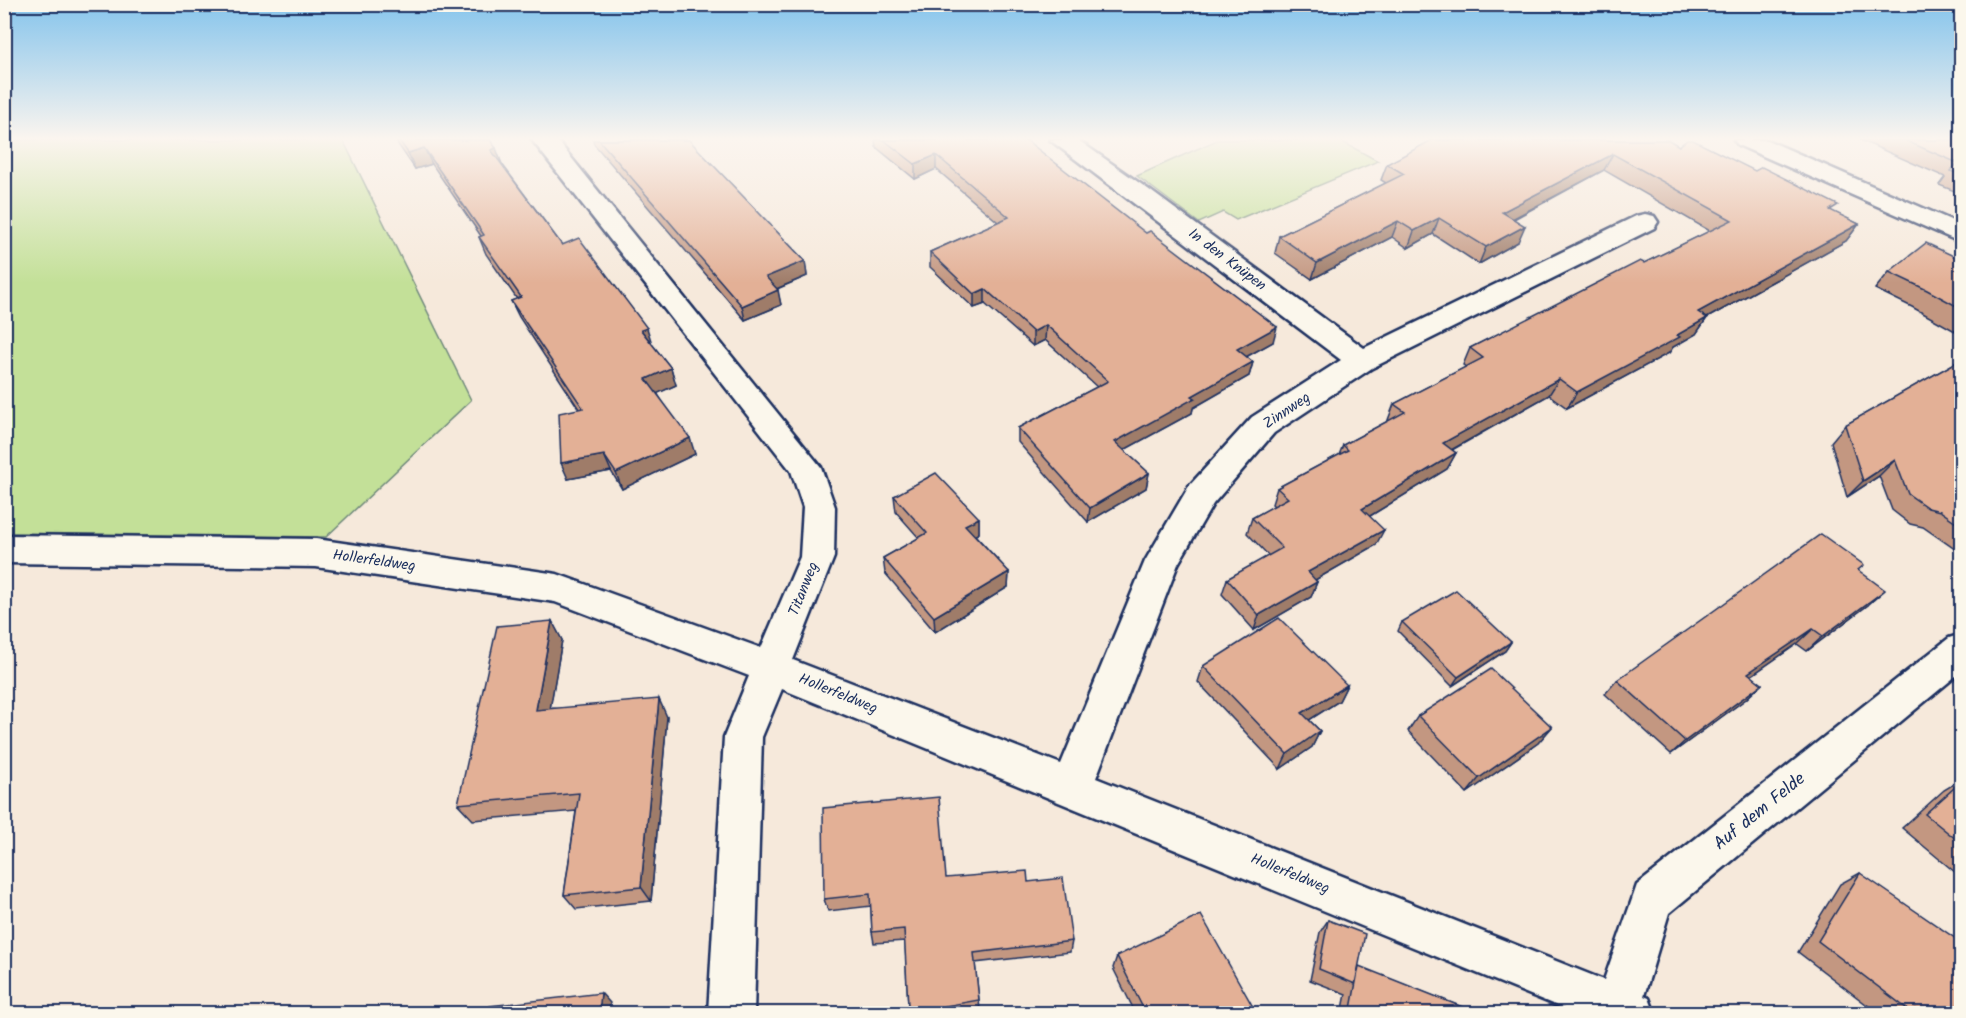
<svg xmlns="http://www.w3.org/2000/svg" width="1966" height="1018" font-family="Kalam,sans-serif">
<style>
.green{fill:#c3e098;stroke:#6f887b;stroke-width:1.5}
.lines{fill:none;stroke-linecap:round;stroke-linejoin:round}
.street-casing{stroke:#1b2f5e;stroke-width:5}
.secondary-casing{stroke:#1b2f5e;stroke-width:5}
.street{fill:#fbf7ec;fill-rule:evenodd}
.secondary{fill:#fbf7ec;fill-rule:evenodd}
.wall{fill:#c39781;stroke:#1b2f5e;stroke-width:1.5}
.shaded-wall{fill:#9f7b69;stroke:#1b2f5e;stroke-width:1.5}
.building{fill:#e3b096;stroke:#1b2f5e;stroke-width:1.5}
.labels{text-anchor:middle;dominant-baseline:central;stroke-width:4.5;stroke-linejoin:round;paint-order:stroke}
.street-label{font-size:15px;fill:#1b2f5e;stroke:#fbf7ec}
.near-street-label{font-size:18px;fill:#1b2f5e;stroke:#fbf7ec}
</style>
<rect width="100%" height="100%" fill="#f6e9db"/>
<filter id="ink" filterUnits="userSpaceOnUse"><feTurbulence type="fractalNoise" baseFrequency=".0167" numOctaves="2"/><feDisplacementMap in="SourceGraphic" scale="12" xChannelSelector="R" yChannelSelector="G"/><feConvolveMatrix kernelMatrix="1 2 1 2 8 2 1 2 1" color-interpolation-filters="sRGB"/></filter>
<g filter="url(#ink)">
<g class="green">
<polygon points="5,140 343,140 471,400 326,537 5,533"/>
<polygon points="1217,140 1339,140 1378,161 1236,220 1223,212 1199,223 1137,176"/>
</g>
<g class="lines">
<g class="street-casing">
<polygon id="street" points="532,140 557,140 821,467 835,507 834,557 793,660 1061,764 1145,561 1189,486 1252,417 1341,360 1050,140 1078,140 1148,189 1364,348 1636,216 1645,214 1654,216 1658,222 1654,228 1372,368 1274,433 1213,504 1178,564 1096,778 1604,980 1637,885 1949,638 1962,634 1962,671 1669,913 1644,996 1649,998 1655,1014 1577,1014 782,689 762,737 754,1014 708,1014 724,737 749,676 555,602 316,567 4,563 4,535 316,539 557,574 761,648 800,557 803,507 791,471"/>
</g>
<g class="secondary-casing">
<polygon id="secondary" points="1734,140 1767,140 1962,225 1962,243 1738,145"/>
</g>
<use href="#street" class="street"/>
<use href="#secondary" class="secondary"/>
</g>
<g class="wall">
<polygon points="395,140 490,140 502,164 562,245 651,343 671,368 676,385 657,393 695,454 622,489 611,471 568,479 579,409 519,317 511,301 517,299 486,254 479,237 481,236 432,164 415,169"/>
<polygon points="593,140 689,140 805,261 807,276 777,289 781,305 745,320 594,144"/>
<polygon points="875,140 1026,140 1273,342 1246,357 1253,362 1249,376 1193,408 1192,413 1124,450 1149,473 1146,488 1088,522 1018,442 1018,428 1097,387 1045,340 1033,346 985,304 974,308 930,267 930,252 998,222 936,169 915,179 876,147"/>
<polygon points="1860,140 1962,140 1962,194 1939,185 1945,177"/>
<polygon points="1679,146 1833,212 1859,224 1846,241 1707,318 1696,334 1673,347 1669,353 1567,408 1549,395 1452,450 1456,453 1447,469 1370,516 1376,545 1315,580 1317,582 1311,597 1254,630 1222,594 1227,579 1269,556 1247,533 1252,518 1274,506 1272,504 1277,488 1339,455 1343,445 1388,421 1388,420 1394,404 1466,367 1463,365 1470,348 1710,231 1604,170 1514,219 1518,242 1479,264 1433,234 1408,248 1392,237 1312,279 1275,253 1279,236 1386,183 1381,180 1387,164"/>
<polygon points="1962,260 1962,335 1912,307 1875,289 1889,272"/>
<polygon points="1962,359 1962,554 1923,527 1910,524 1892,510 1879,476 1847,497 1831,442 1845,425"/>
<polygon points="894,496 979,518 979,533 975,535 1009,572 1008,587 935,632 885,573 883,558 919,538 896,512"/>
<polygon points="1858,570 1868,605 1807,651 1797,644 1751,676 1762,684 1746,699 1671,754 1605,694 1617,680"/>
<polygon points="552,621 562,640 550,708 667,717 651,901 576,909 564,895 576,811 473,820 458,804"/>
<polygon points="1402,622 1511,642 1505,651 1452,686 1398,631"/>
<polygon points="1203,666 1347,685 1339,701 1309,720 1320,731 1312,747 1280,769 1198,682"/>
<polygon points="1418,716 1552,727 1538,743 1467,793 1408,731"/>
<polygon points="1962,779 1962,878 1902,828 1944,790"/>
<polygon points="1860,873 1962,1014 1879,1014 1798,952 1840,884"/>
<polygon points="946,878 1028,882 1072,941 1070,952 975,963 979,1000 980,1010 959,1014 844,1014 908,1006 905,941 874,943 872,932 871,906 828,911 824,899"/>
<polygon points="1328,920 1359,967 1480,1014 1342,1014 1346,994 1310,980 1320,932"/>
<polygon points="1117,956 1257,1014 1136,1014 1113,968"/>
</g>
<g class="shaded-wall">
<polygon points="424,148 432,164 415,169 408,153"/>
<polygon points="496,148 502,164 497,166 491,150"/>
<polygon points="1613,154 1604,170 1495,228 1502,212"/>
<polygon points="936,155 936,169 915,179 915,164"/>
<polygon points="1439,218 1433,234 1408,248 1414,231"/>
<polygon points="1398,221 1392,237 1312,279 1317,263"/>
<polygon points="1859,224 1846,241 1687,329 1698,312"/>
<polygon points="1525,226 1518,242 1479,264 1486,247"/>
<polygon points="805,261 807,276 769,292 766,277"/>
<polygon points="985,289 985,304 974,308 974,294"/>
<polygon points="778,290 781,305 745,320 742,306"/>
<polygon points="1707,318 1696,334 1673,347 1669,353 1567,408 1577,392"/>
<polygon points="1046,325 1045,340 1033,346 1033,332"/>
<polygon points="1277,327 1273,342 1233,364 1237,349"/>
<polygon points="647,328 652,344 641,330"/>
<polygon points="1253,362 1249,376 1193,408 1192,413 1113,456 1115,442 1192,396"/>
<polygon points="671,368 676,385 652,396 646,379"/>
<polygon points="1559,379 1549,395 1435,459 1443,443"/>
<polygon points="690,438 695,454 622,489 616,473"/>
<polygon points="1456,453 1447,469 1355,525 1362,509"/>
<polygon points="604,455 611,471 568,479 561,463"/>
<polygon points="1895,460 1879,476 1847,497 1863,481"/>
<polygon points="1149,473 1146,488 1088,522 1090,508"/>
<polygon points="979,518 979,533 966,541 965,525"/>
<polygon points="1384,530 1376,545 1301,588 1308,572"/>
<polygon points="1009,572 1008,587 935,632 934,617"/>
<polygon points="1317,582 1311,597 1254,630 1259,615"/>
<polygon points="1885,590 1868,605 1807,651 1823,636"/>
<polygon points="552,621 562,640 547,727 536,710"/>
<polygon points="1813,629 1797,644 1733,688 1748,673"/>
<polygon points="1511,642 1505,651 1452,686 1458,677"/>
<polygon points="1762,684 1746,699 1671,754 1685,741"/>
<polygon points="1347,685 1339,701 1295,729 1302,713"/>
<polygon points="659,699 667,717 651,901 641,887"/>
<polygon points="1552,727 1538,743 1467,793 1479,778"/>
<polygon points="1320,731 1312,747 1280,769 1287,754"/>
<polygon points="601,993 610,1003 609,1014 599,1014"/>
</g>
<g class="building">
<polygon points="399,140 490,140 496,148 491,150 562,245 579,238 647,328 641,330 671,368 646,379 690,438 616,473 604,455 561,463 559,413 583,408 511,301 521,297 479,237 484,235 424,148 408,153"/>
<polygon points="599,140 689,140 805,261 766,277 778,290 742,306"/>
<polygon points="884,140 1026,140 1146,233 1150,231 1277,327 1237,349 1253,362 1192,396 1195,398 1115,442 1149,473 1090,508 1018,428 1108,381 1046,325 1033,332 985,289 974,294 930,252 1009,217 936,155 915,164"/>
<polygon points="1432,140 1669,140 1679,146 1687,140 1693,140 1755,171 1762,167 1838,205 1830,210 1859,224 1698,312 1707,318 1677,335 1680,337 1577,392 1559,379 1443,443 1456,453 1362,509 1384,530 1308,572 1317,582 1259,615 1227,579 1282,548 1252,518 1288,498 1277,488 1348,450 1343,445 1405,412 1394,404 1483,358 1470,348 1640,261 1644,263 1732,220 1613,154 1502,212 1525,226 1486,247 1439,218 1414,231 1398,221 1317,263 1279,236 1404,174 1387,164"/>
<polygon points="1904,140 1962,140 1962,175 1950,171 1958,163"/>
<polygon points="1926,243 1962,260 1962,309 1927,290 1889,272"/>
<polygon points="1962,359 1962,526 1940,511 1928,508 1908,494 1895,460 1863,481 1845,425"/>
<polygon points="936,473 979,518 965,525 1009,572 934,617 883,558 927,533 894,496"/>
<polygon points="1821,534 1864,565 1858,570 1885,590 1823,636 1813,629 1748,673 1762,684 1685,741 1617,680"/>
<polygon points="1456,590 1511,642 1458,677 1402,622"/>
<polygon points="1279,618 1347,685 1302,713 1320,731 1287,754 1203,666"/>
<polygon points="552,621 536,710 659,699 641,887 564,895 579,793 458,804 497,626"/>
<polygon points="1491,669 1552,727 1479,778 1418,716"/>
<polygon points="1962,781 1962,844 1925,814"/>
<polygon points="939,797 946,878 1027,871 1028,882 1063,878 1072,941 974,953 979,1000 945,1006 946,1014 844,1014 908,1006 904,929 872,932 870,894 824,899 823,808"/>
<polygon points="1860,873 1962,943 1962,1014 1922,1014 1916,1009 1914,1014 1818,941"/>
<polygon points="1201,915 1257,1014 1146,1014 1117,956"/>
<polygon points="1328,920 1365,934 1355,984 1319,969"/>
<polygon points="1359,966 1480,1014 1350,1014"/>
<polygon points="601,993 599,1014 489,1014 490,1006"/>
</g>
</g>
<linearGradient id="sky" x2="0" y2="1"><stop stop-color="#85c4ec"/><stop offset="0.49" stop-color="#fbf5ef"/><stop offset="1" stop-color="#fbf5ef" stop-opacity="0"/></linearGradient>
<rect width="1966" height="283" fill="url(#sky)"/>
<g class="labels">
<g class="street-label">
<text transform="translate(1227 260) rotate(37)">In den Knüpen</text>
<text transform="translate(1287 411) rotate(-34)">Zinnweg</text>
<text transform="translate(374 561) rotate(8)">Hollerfeldweg</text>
<text transform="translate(804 589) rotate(-68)">Titanweg</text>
<text transform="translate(838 694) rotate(22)">Hollerfeldweg</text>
<text transform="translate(1290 874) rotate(22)">Hollerfeldweg</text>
</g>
<g class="near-street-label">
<text transform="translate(1760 812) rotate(-39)">Auf dem Felde</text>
</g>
</g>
<rect width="1966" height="1018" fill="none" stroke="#fbf7ec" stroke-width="24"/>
<rect x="12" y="12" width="1942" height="994" fill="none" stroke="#1b2f5e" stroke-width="2" filter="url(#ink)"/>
</svg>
